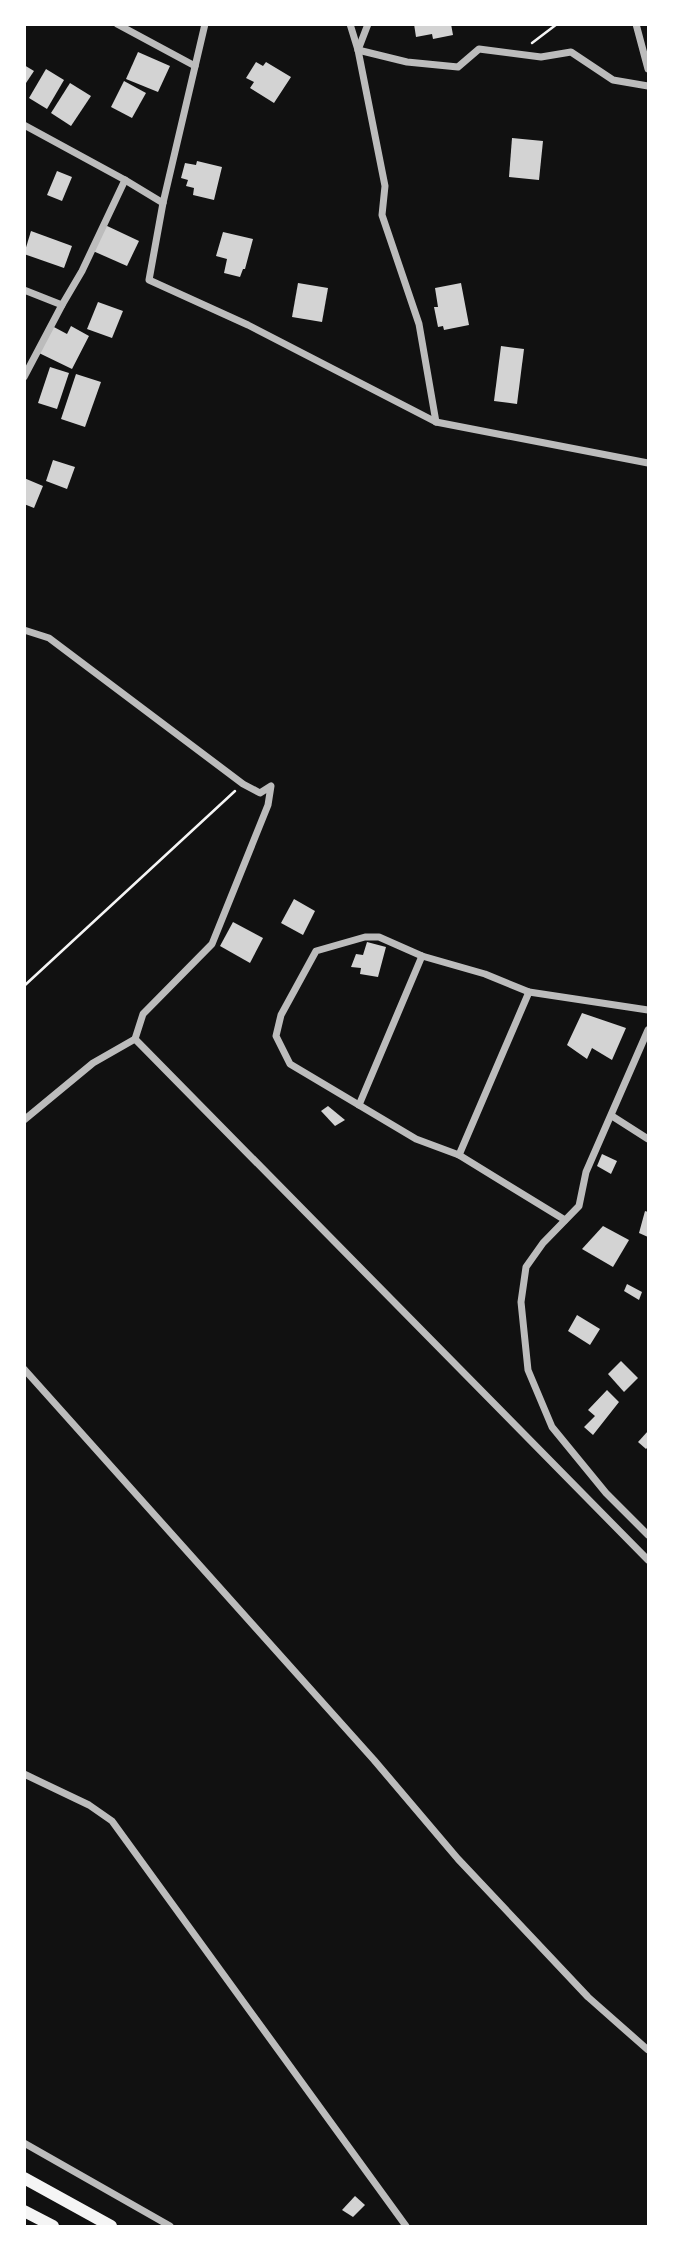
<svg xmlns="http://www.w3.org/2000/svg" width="673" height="2251" font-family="'Nunito Sans',sans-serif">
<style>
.building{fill:#d3d3d3}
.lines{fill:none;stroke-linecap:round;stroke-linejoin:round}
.path{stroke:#f5f5f5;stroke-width:2.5}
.minor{stroke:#bcbcbc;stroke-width:7}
.primary{stroke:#f5f5f5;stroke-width:12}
</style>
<rect width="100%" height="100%" fill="#111"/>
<g class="building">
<polygon points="414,24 451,24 453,35 433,39 432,34 416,37"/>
<polygon points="138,52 170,66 158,92 126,79"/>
<polygon points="256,62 263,66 266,62 291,77 274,103 250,88 254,82 246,78"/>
<polygon points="24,65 34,71 24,86"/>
<polygon points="46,69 64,80 47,109 29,98"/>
<polygon points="124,81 146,93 132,118 111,107"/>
<polygon points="70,83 91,96 71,126 51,113"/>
<polygon points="512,138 543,141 539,180 509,177"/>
<polygon points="197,161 222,167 214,200 193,195 194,188 186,186 188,180 181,178 185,163 196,165"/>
<polygon points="57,171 72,177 62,201 47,195"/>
<polygon points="105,225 139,241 127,266 93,251"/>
<polygon points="31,231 72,246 64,268 24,254"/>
<polygon points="223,232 253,239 245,269 243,269 240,277 224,273 227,259 216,256"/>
<polygon points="298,283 328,288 322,322 292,317"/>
<polygon points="461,283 469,325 444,330 443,326 438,327 434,307 438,307 435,288"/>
<polygon points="98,302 123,311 112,338 87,329"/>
<polygon points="52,326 67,334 71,326 89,336 72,369 39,353"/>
<polygon points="501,346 524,349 517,404 494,401"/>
<polygon points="50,367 69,373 57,409 38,403"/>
<polygon points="76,374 101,382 85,427 61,419"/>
<polygon points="53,460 75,467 67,489 46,481"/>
<polygon points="24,478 43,486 34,508 24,504"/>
<polygon points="294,899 315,911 303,935 281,923"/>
<polygon points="233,922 263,938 250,963 220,946"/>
<polygon points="367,942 386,947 378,977 360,974 361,968 351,967 356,954 363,955"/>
<polygon points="582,1013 626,1028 612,1060 592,1048 587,1059 567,1045"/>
<polygon points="328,1106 345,1120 335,1126 321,1111"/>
<polygon points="602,1154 617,1161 611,1174 597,1166"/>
<polygon points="645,1211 648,1212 648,1237 639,1233"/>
<polygon points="603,1226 629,1240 613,1267 582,1249"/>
<polygon points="627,1284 642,1292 639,1300 624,1291"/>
<polygon points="577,1315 600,1329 590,1345 568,1331"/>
<polygon points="621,1361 638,1378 624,1392 608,1374"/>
<polygon points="607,1390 619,1402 593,1435 584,1427 595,1416 588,1410"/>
<polygon points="648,1431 648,1447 646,1449 638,1442"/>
<polygon points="355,2196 365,2205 353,2217 342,2210"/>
</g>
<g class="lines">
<g class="path">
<polyline points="532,43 557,24"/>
<polyline points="24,986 235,791"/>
</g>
<g class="minor">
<polyline points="117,24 195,66"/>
<polyline points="205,24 163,203 149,280 248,325 436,422 648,463"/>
<polyline points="350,24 358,50 385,186 382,215 419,324 436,422"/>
<polyline points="368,24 358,50 407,62 458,67 479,49 541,57 571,52 613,80 648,86"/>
<polyline points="636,24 648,69"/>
<polyline points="24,125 125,180 163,203"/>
<polyline points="24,290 62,305"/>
<polyline points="24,377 62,305 82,271 125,180"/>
<polyline points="24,630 49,638 243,784 260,793 271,786 268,805 212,944 143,1014 135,1039 648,1560"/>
<polyline points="648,1030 586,1172 579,1206 543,1243 526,1267 521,1302 528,1370 552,1427 606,1493 648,1535"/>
<polyline points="359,1105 422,956"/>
<polyline points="612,1116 648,1139"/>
<polyline points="24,1120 93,1063 135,1039"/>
<polyline points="459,1155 529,992"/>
<polyline points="565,1220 459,1155 416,1139 290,1064 276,1036 281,1015 316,951 365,937 379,937 422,956 485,974 529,992 648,1010"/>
<polyline points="24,1369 374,1760 458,1859 588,1997 648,2050"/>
<polyline points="24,1774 89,1805 112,1821 406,2226"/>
<polyline points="24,2143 170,2226"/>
</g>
<g class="primary">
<polyline points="24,2178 111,2226"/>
<polyline points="24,2211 53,2226"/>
</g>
</g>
<rect width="673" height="2251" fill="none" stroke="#ffffff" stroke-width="52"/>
</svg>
